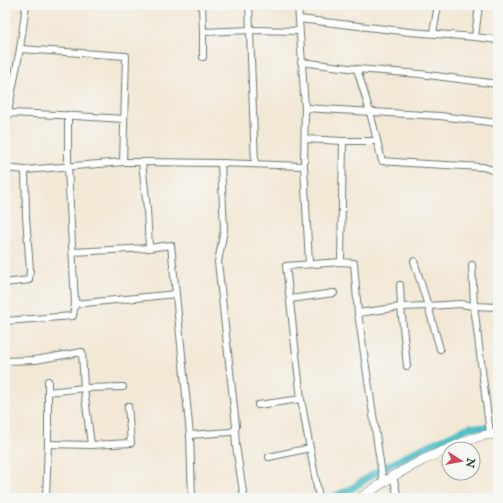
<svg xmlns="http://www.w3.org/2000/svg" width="503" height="503" font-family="'IM FELL English',serif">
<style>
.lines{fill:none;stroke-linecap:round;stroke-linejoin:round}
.canal{stroke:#51c0c7;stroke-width:7}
.street-casing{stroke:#69796d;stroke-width:8}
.secondary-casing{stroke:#69796d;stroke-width:10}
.street{stroke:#fff;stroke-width:6}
.secondary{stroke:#fff;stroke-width:9}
</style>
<rect width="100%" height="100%" fill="#f6f6f2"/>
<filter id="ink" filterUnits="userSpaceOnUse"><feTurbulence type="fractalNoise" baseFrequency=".025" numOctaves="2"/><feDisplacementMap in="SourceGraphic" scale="8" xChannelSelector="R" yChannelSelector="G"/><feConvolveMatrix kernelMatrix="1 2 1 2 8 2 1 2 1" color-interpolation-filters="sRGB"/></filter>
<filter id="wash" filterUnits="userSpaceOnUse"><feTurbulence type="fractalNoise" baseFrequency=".012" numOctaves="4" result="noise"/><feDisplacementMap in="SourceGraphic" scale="16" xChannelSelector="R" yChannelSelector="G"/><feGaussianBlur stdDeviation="0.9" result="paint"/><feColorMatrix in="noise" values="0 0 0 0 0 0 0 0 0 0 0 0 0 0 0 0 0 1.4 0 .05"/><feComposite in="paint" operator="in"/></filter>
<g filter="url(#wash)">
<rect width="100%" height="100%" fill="#f3e8d6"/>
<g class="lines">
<polyline class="canal" points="330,498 351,489 378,471 418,450 470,427 498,428"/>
</g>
</g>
<g filter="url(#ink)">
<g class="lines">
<g class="street-casing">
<g id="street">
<polyline points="202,5 203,32 251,30 299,31"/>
<polyline points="249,5 255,164"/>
<polyline points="298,5 305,108 304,166 309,264"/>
<polyline points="299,19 410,32 475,37 498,40"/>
<polyline points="433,33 438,5"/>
<polyline points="475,37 479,5"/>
<polyline points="20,49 126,56 123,162"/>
<polyline points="203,57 203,32"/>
<polyline points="301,62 357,69 420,74 498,84"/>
<polyline points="357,69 370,112 382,161 409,163 483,167 498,172"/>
<polyline points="305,108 440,116 498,123"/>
<polyline points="8,113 59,115 124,119"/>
<polyline points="5,128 20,49 26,5"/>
<polyline points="305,139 343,141 377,141"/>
<polyline points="343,141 341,262 354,263 358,313 383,482"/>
<polyline points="142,162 147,209 149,248"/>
<polyline points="5,168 25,170 123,162 142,162 221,163 304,166"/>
<polyline points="73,252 149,248 171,245 190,435"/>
<polyline points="414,261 428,306 440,349"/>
<polyline points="472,265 474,306 490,434"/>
<polyline points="5,283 29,280 30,270 26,217 25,170"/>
<polyline points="400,285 401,307 407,366"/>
<polyline points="290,299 334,293"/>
<polyline points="75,304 176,294"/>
<polyline points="358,313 401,307 428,306 460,304 474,306 498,307"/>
<polyline points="5,321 73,316 75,304 68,167 68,115"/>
<polyline points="5,361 35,360 82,352 84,388 91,445"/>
<polyline points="48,392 84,388 123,387"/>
<polyline points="258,405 301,399"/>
<polyline points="235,430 236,446 244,498"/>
<polyline points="48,444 91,445 131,443 128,406"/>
<polyline points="269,457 310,448"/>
<polyline points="393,476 398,498"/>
<polyline points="46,498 48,444 48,381"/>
<polyline points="192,498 190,435 230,432 235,430 236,426 218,262 224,230 221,163"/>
<polyline points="319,498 301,399 286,266 341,262"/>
</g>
</g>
<g class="secondary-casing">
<polyline id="secondary" points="360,498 393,476 423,460 474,438 490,434 498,435"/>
</g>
<use href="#street" class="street"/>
<use href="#secondary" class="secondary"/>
</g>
</g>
<rect width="503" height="503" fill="none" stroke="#f6f6f2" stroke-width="20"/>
<g transform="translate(461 461) rotate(101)"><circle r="19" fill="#f6f6f2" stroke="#a0aca6"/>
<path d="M0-3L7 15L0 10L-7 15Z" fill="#d1495b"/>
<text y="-6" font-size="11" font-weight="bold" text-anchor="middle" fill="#1f3d34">N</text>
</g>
</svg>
